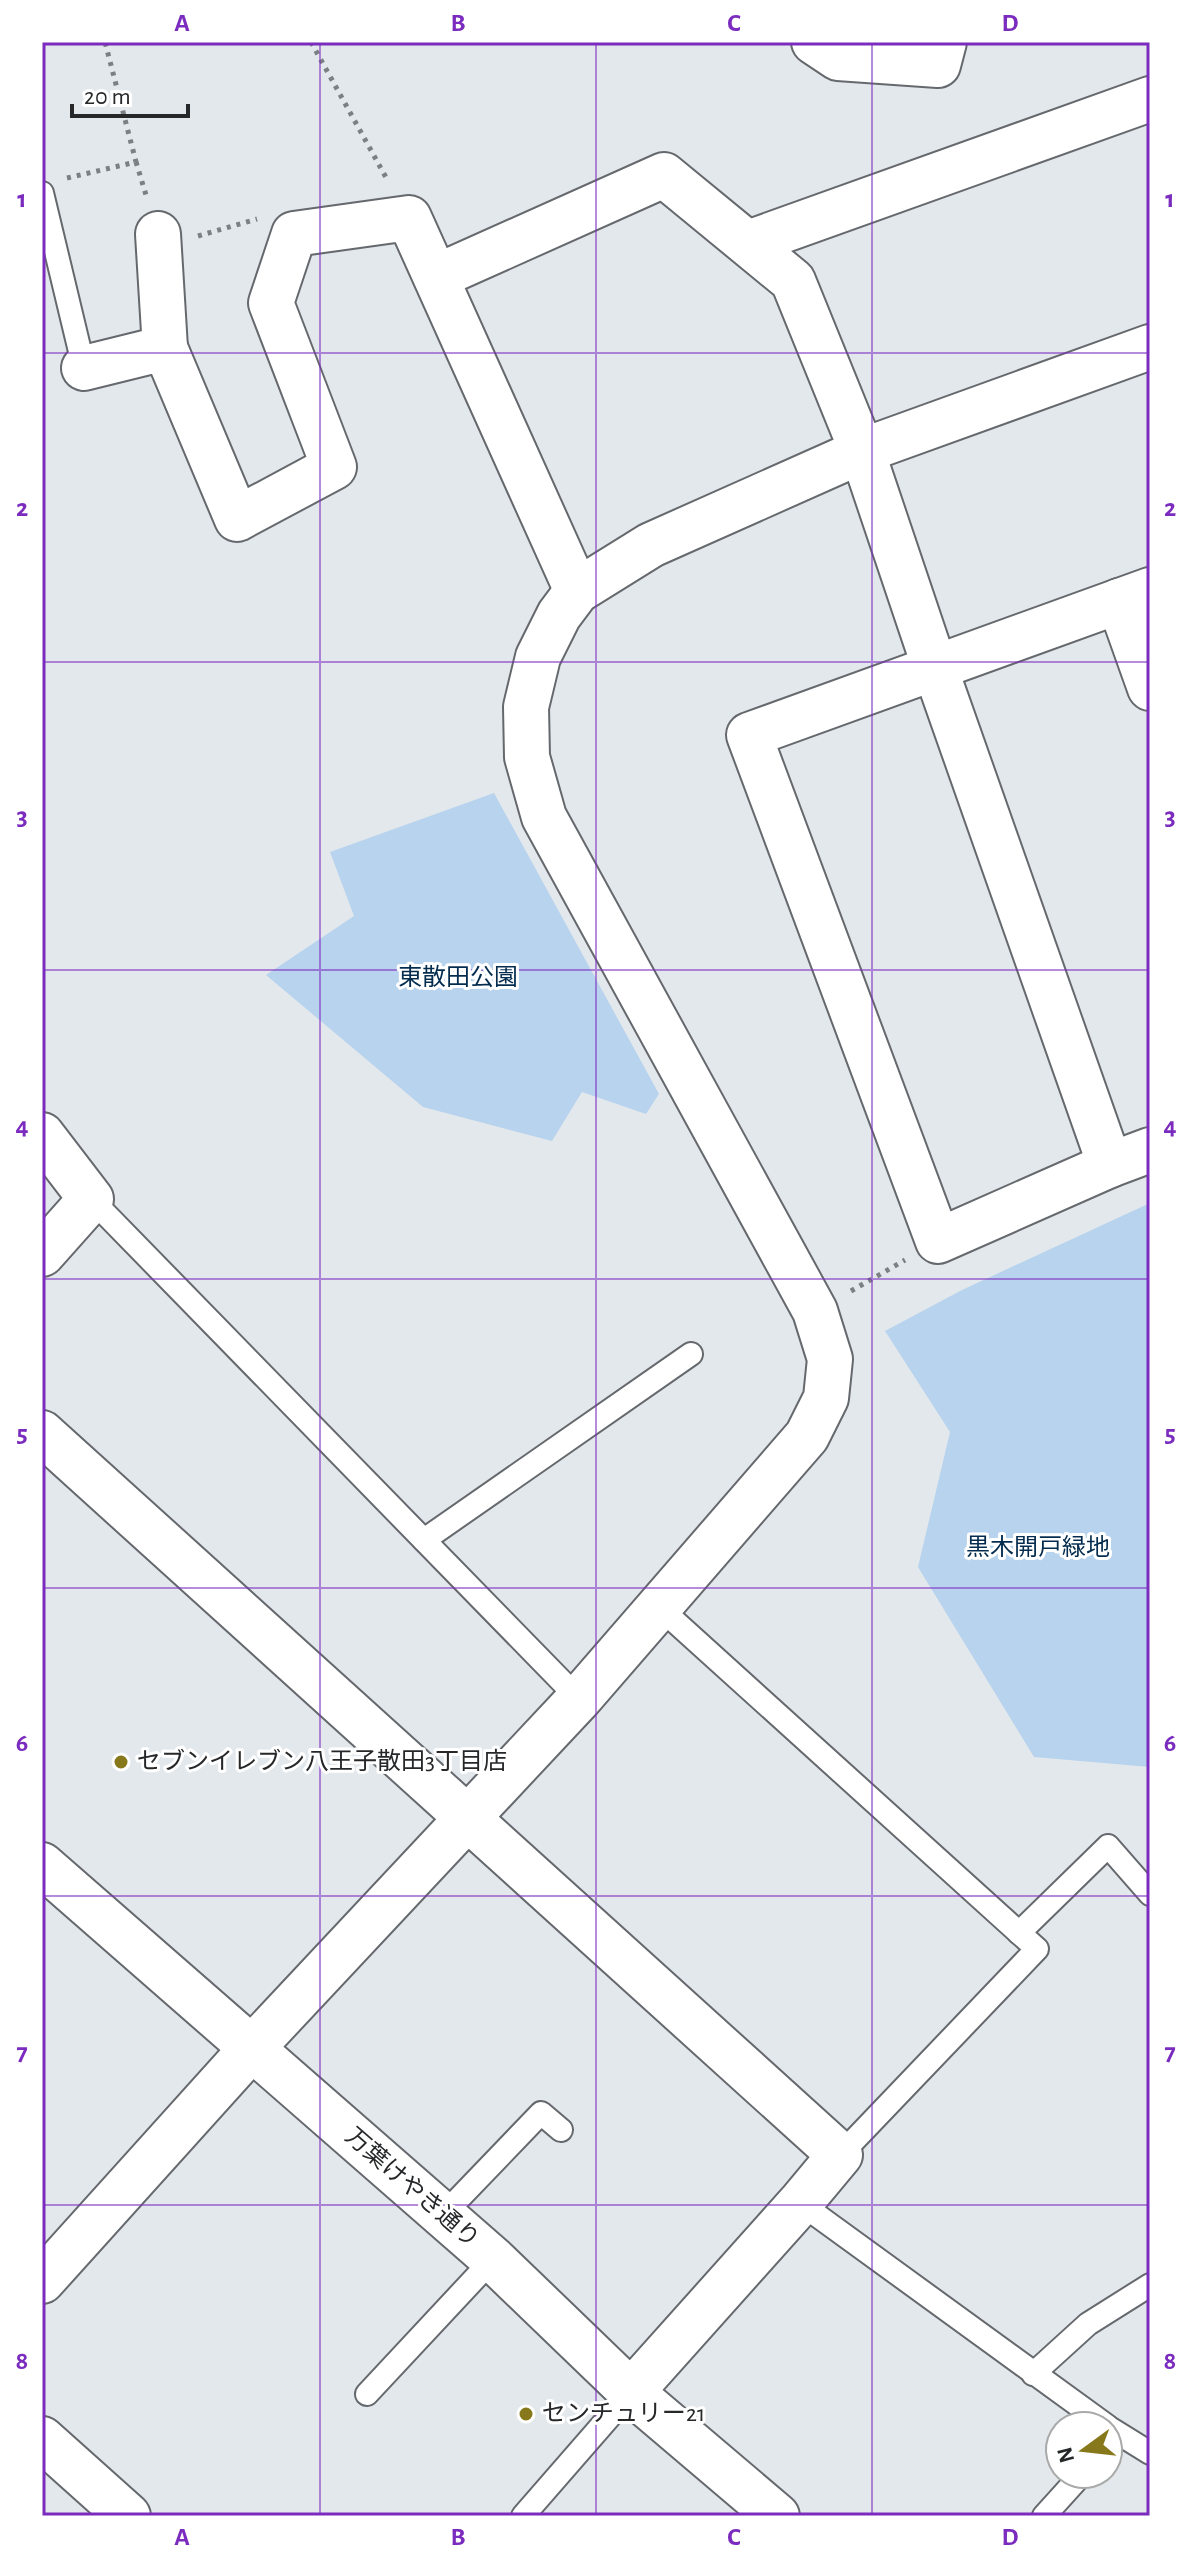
<svg xmlns="http://www.w3.org/2000/svg" width="1192" height="2558" font-family="'Alegreya Sans','Noto Sans JP',sans-serif">
<style>
.green{fill:#b8d3ed}
.lines{fill:none;stroke-linecap:round;stroke-linejoin:round}
.lane-casing{stroke:#65696d;stroke-width:26}
.street-casing{stroke:#65696d;stroke-width:48}
.secondary-casing{stroke:#65696d;stroke-width:48}
.path{stroke:#7c8083;stroke-width:5;stroke-dasharray:4 6;stroke-linecap:butt}
.lane{stroke:#fff;stroke-width:22}
.street{stroke:#fff;stroke-width:44}
.secondary{stroke:#fff;stroke-width:44}
.grid{fill:none;stroke:#7b2cbf;stroke-width:2;stroke-opacity:0.55}
.poi-dot{fill:#88781c;stroke:#fff;stroke-width:3}
.labels{text-anchor:middle;dominant-baseline:central;stroke-width:6;stroke-linejoin:round;paint-order:stroke}
.park-label{font-size:24px;fill:#032c4e;stroke:#fff}
.poi-label{font-size:24px;fill:#252729;stroke:#fff;text-anchor:start}
.street-label{font-size:24px;fill:#252729;stroke:#fff}
.neatline{fill:none;stroke:#7b2cbf;stroke-width:3}
.grid-label{font-size:26px;text-anchor:middle;font-weight:bold;fill:#7b2cbf}
</style>
<rect width="100%" height="100%" fill="#e3e8ed"/>
<g class="green">
<polygon points="494,793 659,1094 646,1114 582,1092 552,1141 423,1107 266,975 354,916 330,852"/>
<polygon points="1150,1203 1150,1767 1034,1757 918,1567 950,1432 885,1331 962,1290"/>
</g>
<g class="lines">
<g class="lane-casing">
<g id="lane">
<polyline points="42,193 84,368"/>
<polyline points="91,1199 579,1699"/>
<polyline points="424,1540 691,1354"/>
<polyline points="660,1608 1037,1949 840,2155"/>
<polyline points="1019,1933 1108,1846 1150,1894"/>
<polyline points="800,2203 1107,2426"/>
<polyline points="443,2215 541,2113 561,2130"/>
<polyline points="1033,2374 1088,2324 1150,2285"/>
<polyline points="367,2394 493,2259"/>
<polyline points="1108,2427 1150,2453"/>
<polyline points="523,2516 631,2392"/>
<polyline points="1044,2516 1082,2474"/>
</g>
</g>
<g class="street-casing">
<g id="street">
<polyline points="814,42 838,58 938,65 944,42"/>
<polyline points="158,234 165,348"/>
<polyline points="748,243 1150,99"/>
<polyline points="436,277 664,175 793,281 862,451 935,668 1110,1165 1150,1150"/>
<polyline points="84,368 165,348 237,519 334,467 271,303 294,234 409,218 577,591"/>
<polyline points="1119,601 1150,688"/>
<polyline points="42,1135 91,1199 42,1254"/>
<polyline points="1110,1165 938,1241 749,735 1150,590"/>
<polyline points="42,1433 840,2155 800,2203 631,2392"/>
<polyline points="42,2281 252,2048 579,1699 807,1436 826,1398 830,1359 815,1311 544,817 527,757 526,707 538,657 559,615 577,591 651,545 862,451 1150,347"/>
<polyline points="42,2439 128,2516"/>
</g>
</g>
<g class="secondary-casing">
<polyline id="secondary" points="42,1865 493,2259 631,2392 777,2516"/>
</g>
<g class="path">
<polyline points="311,42 388,181"/>
<polyline points="136,162 146,195"/>
<polyline points="67,178 136,162 105,42"/>
<polyline points="198,236 257,219"/>
<polyline points="851,1291 905,1260"/>
</g>
<use href="#lane" class="lane"/>
<use href="#street" class="street"/>
<use href="#secondary" class="secondary"/>
</g>
<path class="grid" d="M320 42V2516M596 42V2516M872 42V2516M42 353H1150M42 662H1150M42 970H1150M42 1279H1150M42 1588H1150M42 1896H1150M42 2205H1150"/>
<g class="poi-dot">
<circle cx="121" cy="1762" r="8"/>
<circle cx="526" cy="2414" r="8"/>
</g>
<g class="labels">
<g class="park-label">
<text x="458" y="978">東散田公園</text>
<text x="1038" y="1548">黒木開戸緑地</text>
</g>
<g class="poi-label">
<text x="137" y="1762">セブンイレブン八王子散田3丁目店</text>
<text x="542" y="2414">センチュリー21</text>
</g>
<g class="street-label">
<text transform="translate(412 2188) rotate(41)">万葉けやき通り</text>
</g>
</g>
<rect width="1192" height="2558" fill="none" stroke="#ffffff" stroke-width="88"/>
<g transform="translate(1084 2450) rotate(255)"><circle r="38" fill="#ffffff" stroke="#a8a9a9" stroke-width="2"/>
<path d="M0-6L14 30L0 20L-14 30Z" fill="#88781c"/>
<text y="-12" font-size="22" font-weight="bold" text-anchor="middle" fill="#252729">N</text>
</g>
<path d="M72 104v12h116v-12" fill="none" stroke="#252729" stroke-width="4"/>
<text x="84" y="104" font-size="24" fill="#252729" stroke="#ffffff" stroke-width="6" paint-order="stroke">20 m</text>
<rect x="44" y="44" width="1104" height="2470" class="neatline"/>
<g class="grid-label">
<text x="182" y="31">A</text>
<text x="458" y="31">B</text>
<text x="734" y="31">C</text>
<text x="1010" y="31">D</text>
<text x="22" y="207">1</text>
<text x="1170" y="207">1</text>
<text x="22" y="516">2</text>
<text x="1170" y="516">2</text>
<text x="22" y="825">3</text>
<text x="1170" y="825">3</text>
<text x="22" y="1134">4</text>
<text x="1170" y="1134">4</text>
<text x="22" y="1442">5</text>
<text x="1170" y="1442">5</text>
<text x="22" y="1751">6</text>
<text x="1170" y="1751">6</text>
<text x="22" y="2060">7</text>
<text x="1170" y="2060">7</text>
<text x="22" y="2369">8</text>
<text x="1170" y="2369">8</text>
<text x="182" y="2545">A</text>
<text x="458" y="2545">B</text>
<text x="734" y="2545">C</text>
<text x="1010" y="2545">D</text>
</g>
</svg>
